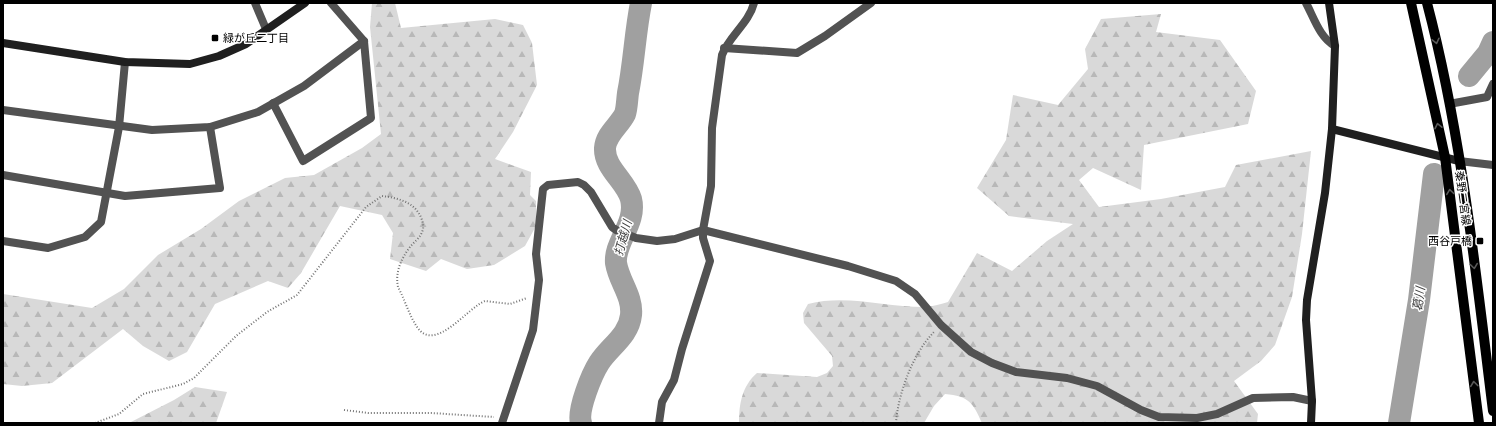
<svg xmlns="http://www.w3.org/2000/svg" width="1496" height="426" font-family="Arial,'Noto Sans JP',sans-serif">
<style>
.forest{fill:url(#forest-firs)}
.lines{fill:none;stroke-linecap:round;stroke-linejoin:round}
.river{stroke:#a0a0a0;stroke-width:22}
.path{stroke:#747474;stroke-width:2;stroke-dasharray:1 2;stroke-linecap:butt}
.street{stroke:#525252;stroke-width:8}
.secondary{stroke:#1f1f1f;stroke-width:8}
.primary{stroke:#000;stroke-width:10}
.oneway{stroke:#595959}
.poi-dot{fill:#000;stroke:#fff;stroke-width:1.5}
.labels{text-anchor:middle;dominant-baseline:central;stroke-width:3;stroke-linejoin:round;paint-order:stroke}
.poi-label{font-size:11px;fill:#000;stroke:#fff;text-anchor:start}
.street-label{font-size:11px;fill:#000;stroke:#fff}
.water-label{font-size:12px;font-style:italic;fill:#414141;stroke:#fff}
</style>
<defs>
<pattern id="forest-firs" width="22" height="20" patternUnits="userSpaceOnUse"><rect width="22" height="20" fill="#d9d9d9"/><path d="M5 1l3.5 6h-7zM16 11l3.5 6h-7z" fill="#b8b8b8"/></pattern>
</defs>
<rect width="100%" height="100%" fill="#fff"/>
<g class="forest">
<polygon points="372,3 395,3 401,28 495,19 523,25 532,43 537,85 513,132 495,159 531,172 530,195 536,201 536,226 525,246 494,265 467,269 441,259 426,271 390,259 393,233 382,215 340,206 301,273 288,288 268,281 215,304 187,352 169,361 143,346 123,329 52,383 22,386 3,384 3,294 92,308 124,289 158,255 201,229 239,201 285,178 314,175 362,148 381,134 370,27"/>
<path d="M1161 14 1156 32 1220 40 1256 91 1248 124 1144 145 1141 190 1093 168 1079 180 1099 207 1161 199 1225 187 1236 165 1311 151 1302 234 1292 297 1275 345 1261 361 1234 381 1258 414 1257 423H1202L1174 415 1162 423H982C973 403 969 396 945 394L934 406 924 423H739C739 404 742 386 757 373L817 377 827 373 833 366 832 356 804 323 803 313 808 304C846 294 885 307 924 307 932 307 940 304 948 302L977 253 1012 271 1047 241 1073 224 1009 216 977 188 1006 140 1013 95 1058 105 1088 69 1085 49 1101 19Z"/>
<polygon points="195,387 227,392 216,423 129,423 174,400"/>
</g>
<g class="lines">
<g class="river">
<polyline points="1469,76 1488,53 1493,42"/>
<path d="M581 423C577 410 592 374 599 363 609 347 629 336 631 315 633 296 619 282 616 263 614 242 637 223 631 199 626 181 604 168 605 148 606 134 619 126 625 114 627 108 627 100 628 93 634 63 635 33 641 3"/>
<polyline points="1399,423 1419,300 1434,174"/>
</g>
<g class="path">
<polyline points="344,410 368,413 431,413 494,417"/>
<path d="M95 423 119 414 143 394 183 384 194 378 236 336 267 312 297 295 366 207 382 196C398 198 416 202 422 220 423 224 424 228 422 232 420 238 414 242 410 247 401 259 395 272 398 287 405 300 409 315 417 327 435 354 468 307 485 301L510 304 527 298"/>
<path d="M896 423C898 394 913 353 934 332"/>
</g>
<g class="street">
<polyline points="255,3 266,29"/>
<path d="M1306 3C1314 18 1320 38 1335 46"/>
<polyline points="724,48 797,53 825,36 871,3"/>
<polyline points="273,103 303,161 371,118 364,41 331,3"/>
<polyline points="1449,104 1487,97 1493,84"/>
<polyline points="3,110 152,130 210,127 258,112 304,86 364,41"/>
<polyline points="1459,161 1493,165"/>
<polyline points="3,175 125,196 220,188 210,127"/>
<polyline points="3,241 48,248 85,237 101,222 119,127 125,62"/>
<polyline points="502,423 533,330 539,280 536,254 543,189 548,185 578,182 584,185 591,192 612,227 616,230 636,238 657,241 675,239 703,230 848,266 896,281 915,294 941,325 971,352 992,363 1016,372 1067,378 1097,386 1141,410 1159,417 1197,418 1217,414 1253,398 1293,397 1312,401"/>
<path d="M659 423 662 402 674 380 682 349 710 261 703 238V230L711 186 712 128 722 55C729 36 749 23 754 3"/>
</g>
<g class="secondary">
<polyline points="3,43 125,62 190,64 219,56 246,44 305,3"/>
<polyline points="1332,129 1459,161"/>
<polyline points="1311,423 1312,401 1306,320 1307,300 1325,193 1332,129 1335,46 1329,3"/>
</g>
<g class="primary">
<polyline points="1411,3 1445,157 1479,423"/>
<path d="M1427 3C1462 136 1476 275 1493 411"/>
</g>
</g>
<defs><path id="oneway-chevron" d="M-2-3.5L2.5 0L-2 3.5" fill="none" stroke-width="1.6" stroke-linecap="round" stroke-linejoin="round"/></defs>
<g class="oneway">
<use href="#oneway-chevron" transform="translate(1436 41) rotate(77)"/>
<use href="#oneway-chevron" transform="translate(1438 126) rotate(-102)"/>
<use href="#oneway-chevron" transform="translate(1450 192) rotate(-98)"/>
<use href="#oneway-chevron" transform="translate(1474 266) rotate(82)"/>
<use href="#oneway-chevron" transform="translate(1474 384) rotate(-97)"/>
</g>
<g class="poi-dot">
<rect x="211" y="34" width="8" height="8" rx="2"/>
<rect x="1476" y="237" width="8" height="8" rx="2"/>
</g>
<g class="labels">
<g class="poi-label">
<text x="223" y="38">緑が丘二丁目</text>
<text x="1472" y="241" text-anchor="end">西谷戸橋</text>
</g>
<g class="street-label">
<text transform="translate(1463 198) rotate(82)">秦野二宮線</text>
</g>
<g class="water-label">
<text transform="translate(623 238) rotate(-74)">打越川</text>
<text transform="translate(1419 299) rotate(-82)">葛川</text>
</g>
</g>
<rect width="1496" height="426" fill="none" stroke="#000000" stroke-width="8"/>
</svg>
